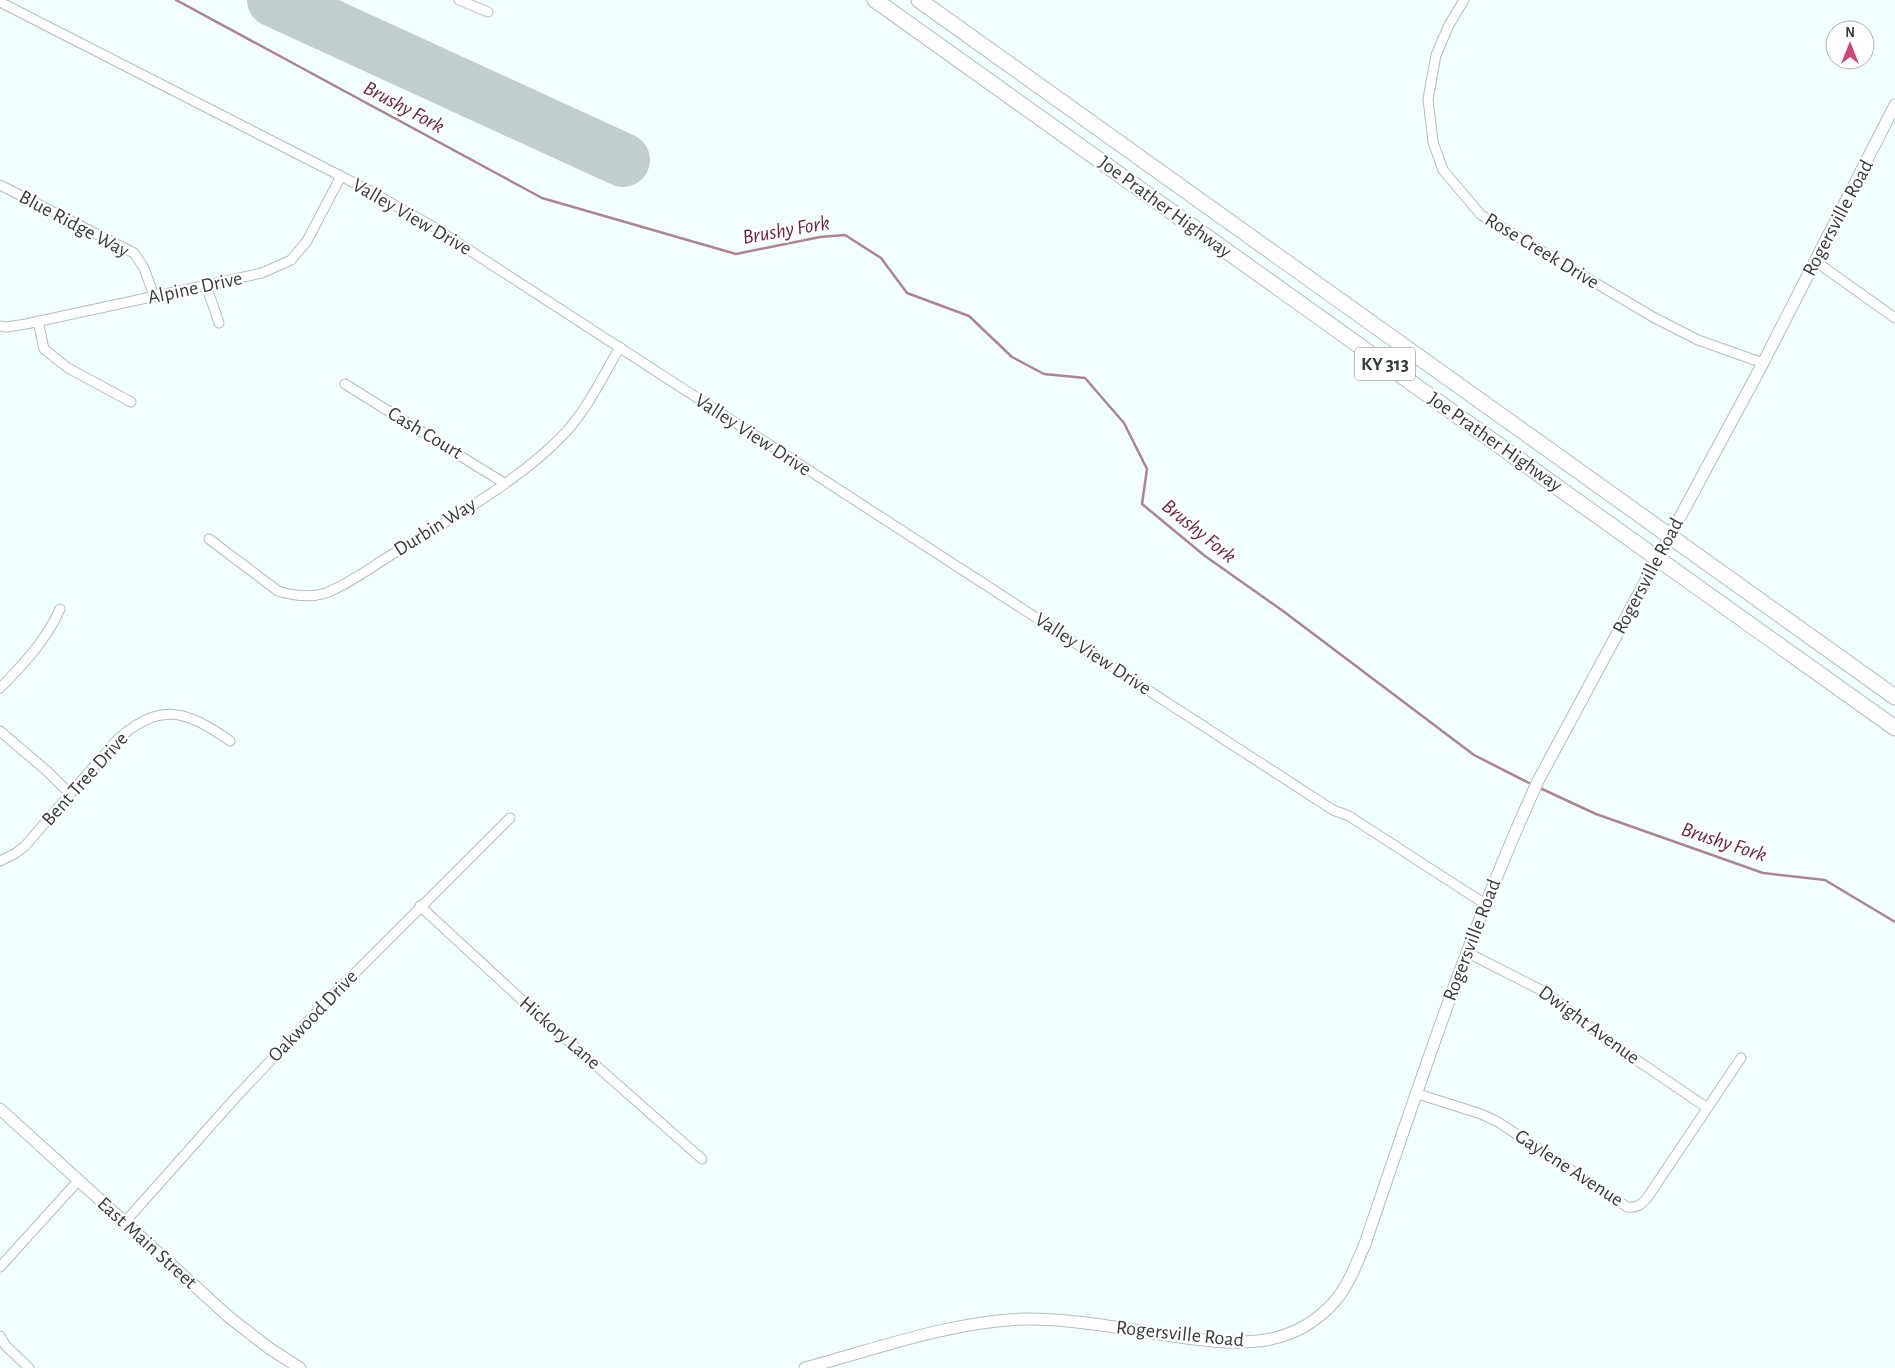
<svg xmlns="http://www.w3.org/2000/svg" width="1895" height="1368" font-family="'Alegreya Sans',sans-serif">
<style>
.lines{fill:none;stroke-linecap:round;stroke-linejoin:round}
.stream{stroke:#ae8491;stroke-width:2.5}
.runway{stroke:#c2cecd;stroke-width:54}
.minor-casing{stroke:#b1bebe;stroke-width:11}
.tertiary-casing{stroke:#b1bebe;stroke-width:13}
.trunk-casing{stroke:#b1bebe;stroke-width:17}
.minor{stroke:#fff;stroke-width:9}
.tertiary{stroke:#fff;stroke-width:11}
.trunk{stroke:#fff;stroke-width:15}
.labels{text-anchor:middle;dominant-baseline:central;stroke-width:4.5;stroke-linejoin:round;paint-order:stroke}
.shield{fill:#fff;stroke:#727676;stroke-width:1}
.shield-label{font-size:19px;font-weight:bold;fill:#363b3b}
.street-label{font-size:20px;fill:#363b3b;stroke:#fff}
.water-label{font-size:21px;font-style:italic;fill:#6d2440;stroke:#fff}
</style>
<rect width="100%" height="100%" fill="#f1fffe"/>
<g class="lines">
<g class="stream">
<polyline points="176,0 542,198 736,254 820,237 845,235 881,258 907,293 969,316 1012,357 1044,374 1085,378 1124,423 1147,469 1142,504 1205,556 1283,611 1474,755 1529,783"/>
<polyline points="1542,789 1596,814 1763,873 1825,880 1895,922"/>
</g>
<polyline class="runway" points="274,0 623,160"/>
<g class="minor-casing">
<g id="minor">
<polyline points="459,0 488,12"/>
<polyline points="1464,0 1449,25 1436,55 1428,99 1433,142 1443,170 1481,215 1653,317 1698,340 1763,363"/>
<polyline points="0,2 368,190 432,226 1333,810 1349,816 1485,904"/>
<polyline points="0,185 134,253 144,268 154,296"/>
<polyline points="1815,261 1895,318"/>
<polyline points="206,285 219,323"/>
<polyline points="38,321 44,349 68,368 131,402"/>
<polyline points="0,326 6,327 26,324 262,273 291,260 307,241 341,176"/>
<polyline points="345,384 504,483"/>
<path d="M209 539 278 591C294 596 310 598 326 593 349 584 370 568 391 555 447 521 520 481 565 433 588 408 603 376 620 347"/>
<path d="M0 688C23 665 47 639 60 609"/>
<polyline points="0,731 48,772 70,794"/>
<path d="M0 861 16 853 25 846 116 741C159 701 186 710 230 741"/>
<polyline points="420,906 524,1002 702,1159"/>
<polyline points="1466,952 1545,992 1613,1044 1706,1107"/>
<path d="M1415 1093 1481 1114 1498 1122 1627 1207C1637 1208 1641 1205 1647 1198L1741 1058"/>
<polyline points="124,1223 237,1096 331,997 510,818"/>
<polyline points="0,1267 78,1181"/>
<polyline points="0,1336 5,1345 29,1368"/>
</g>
</g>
<g class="tertiary-casing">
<g id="tertiary">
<polyline points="0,1109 229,1317 269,1348 300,1368"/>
<path d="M805 1368C876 1349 949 1322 1023 1319 1068 1318 1120 1328 1166 1335 1228 1344 1289 1354 1335 1301 1349 1285 1356 1264 1365 1244 1418 1088 1469 932 1538 781L1763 363 1895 105"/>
</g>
</g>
<g class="trunk-casing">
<g id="trunk">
<polyline points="875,0 1895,728"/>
<polyline points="919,0 1895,697"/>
</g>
</g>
<use href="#minor" class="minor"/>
<use href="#tertiary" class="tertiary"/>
<use href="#trunk" class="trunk"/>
</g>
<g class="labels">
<rect class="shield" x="1355" y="347.5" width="60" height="33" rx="4"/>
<g class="shield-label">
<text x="1385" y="364">KY 313</text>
</g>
<g class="street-label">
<text transform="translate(1165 207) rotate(36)">Joe Prather Highway</text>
<text transform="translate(412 217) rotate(30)">Valley View Drive</text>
<text transform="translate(1838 218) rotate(-62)">Rogersville Road</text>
<text transform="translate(74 224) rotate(28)">Blue Ridge Way</text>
<text transform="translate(1542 251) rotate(31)">Rose Creek Drive</text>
<text transform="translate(195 288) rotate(-12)">Alpine Drive</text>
<text transform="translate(425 433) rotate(31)">Cash Court</text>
<text transform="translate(753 435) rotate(33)">Valley View Drive</text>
<text transform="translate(1495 442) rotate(35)">Joe Prather Highway</text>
<text transform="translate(435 527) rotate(-32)">Durbin Way</text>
<text transform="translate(1648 576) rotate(-62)">Rogersville Road</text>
<text transform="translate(1093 654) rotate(33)">Valley View Drive</text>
<text transform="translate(85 779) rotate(-48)">Bent Tree Drive</text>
<text transform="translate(1472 940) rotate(-69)">Rogersville Road</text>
<text transform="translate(313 1016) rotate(-46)">Oakwood Drive</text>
<text transform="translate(1589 1025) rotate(36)">Dwight Avenue</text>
<text transform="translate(560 1033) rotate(41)">Hickory Lane</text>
<text transform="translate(1569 1168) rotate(33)">Gaylene Avenue</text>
<text transform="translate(147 1243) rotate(42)">East Main Street</text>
<text transform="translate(1180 1334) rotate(6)">Rogersville Road</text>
</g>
<g class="water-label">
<text transform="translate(404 107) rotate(28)">Brushy Fork</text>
<text transform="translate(786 230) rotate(-10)">Brushy Fork</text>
<text transform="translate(1199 531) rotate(39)">Brushy Fork</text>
<text transform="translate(1724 842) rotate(18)">Brushy Fork</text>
</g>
</g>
<g transform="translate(1850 45)"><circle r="24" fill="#ffffff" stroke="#afb1b1"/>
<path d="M0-4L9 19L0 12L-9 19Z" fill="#cf457b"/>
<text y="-8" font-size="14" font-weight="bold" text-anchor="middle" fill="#363b3b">N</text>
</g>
</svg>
